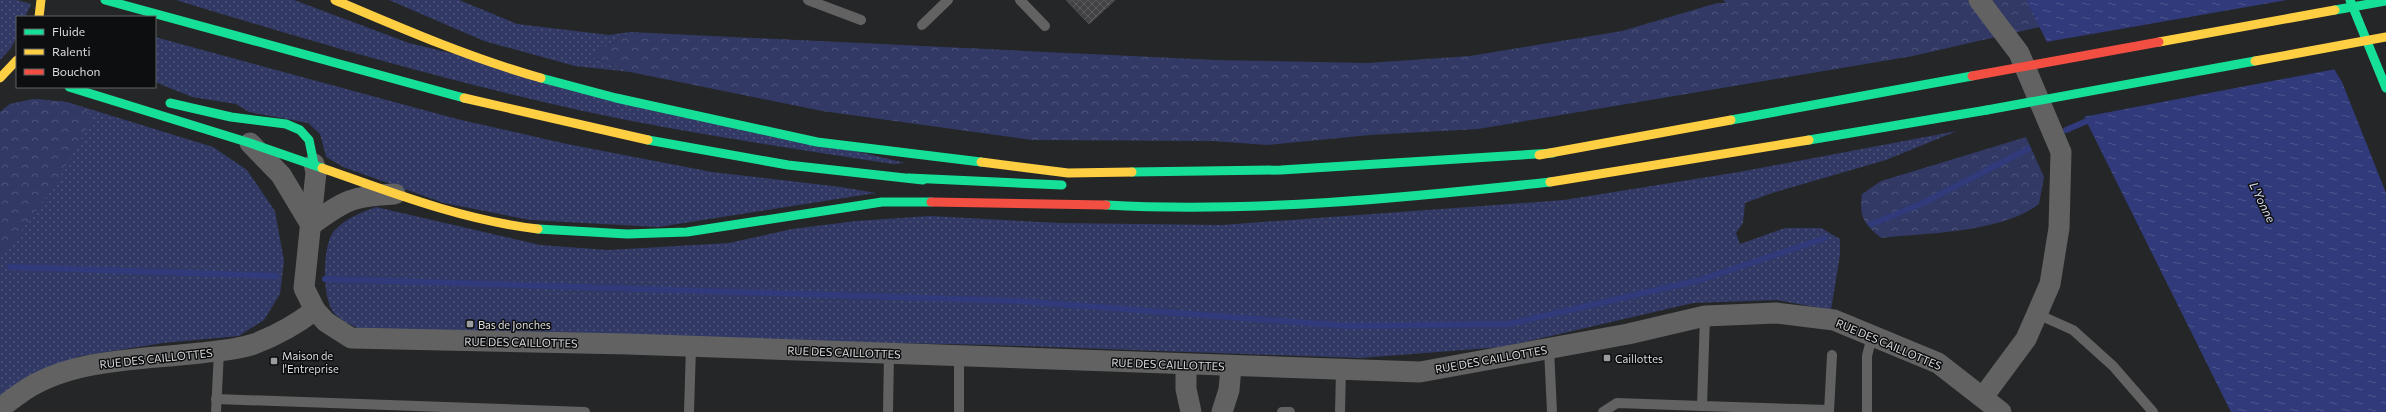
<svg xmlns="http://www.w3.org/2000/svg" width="2386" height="412" font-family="Commissioner,sans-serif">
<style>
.grass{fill:url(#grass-dots)}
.forest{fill:url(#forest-crowns)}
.water{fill:url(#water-ripples)}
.pier{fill:#252627}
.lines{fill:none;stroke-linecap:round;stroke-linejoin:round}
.stream{stroke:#313a7a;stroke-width:6}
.building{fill:url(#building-cross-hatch);stroke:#4e4f50}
.lane{stroke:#616261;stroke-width:10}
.street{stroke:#616261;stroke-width:21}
.fast{stroke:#16e098;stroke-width:9}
.slow{stroke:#ffcf43;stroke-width:9}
.jam{stroke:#f24e42;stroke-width:9}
.fast-bridge{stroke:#16e098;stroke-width:9}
.slow-bridge{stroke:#ffcf43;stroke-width:9}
.jam-bridge{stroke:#f24e42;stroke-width:9}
.poi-dot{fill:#9b9c9e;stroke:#0d0e0f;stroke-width:1.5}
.labels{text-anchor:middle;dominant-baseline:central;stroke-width:3;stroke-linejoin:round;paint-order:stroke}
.poi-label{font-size:11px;fill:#dbdbde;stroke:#0d0e0f;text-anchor:start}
.street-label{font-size:11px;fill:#dbdbde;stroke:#0d0e0f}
.water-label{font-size:12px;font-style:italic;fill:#d6dcf1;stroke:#0d0e0f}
</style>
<defs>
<pattern id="grass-dots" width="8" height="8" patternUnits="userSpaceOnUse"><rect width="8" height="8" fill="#313964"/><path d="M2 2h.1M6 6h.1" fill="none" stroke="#4e557a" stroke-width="1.8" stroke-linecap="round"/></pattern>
<pattern id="forest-crowns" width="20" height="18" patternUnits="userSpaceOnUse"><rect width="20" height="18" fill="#313964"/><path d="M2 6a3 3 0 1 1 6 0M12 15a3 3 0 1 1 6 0" fill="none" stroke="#4e557a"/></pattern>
<pattern id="water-ripples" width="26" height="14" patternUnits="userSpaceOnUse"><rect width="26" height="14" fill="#313a7a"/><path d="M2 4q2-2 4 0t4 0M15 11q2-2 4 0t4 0" fill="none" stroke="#4e568c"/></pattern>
<pattern id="building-cross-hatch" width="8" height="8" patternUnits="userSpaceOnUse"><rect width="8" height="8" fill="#424244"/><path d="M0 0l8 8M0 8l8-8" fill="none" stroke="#5d5d5f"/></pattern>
</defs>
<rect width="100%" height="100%" fill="#252627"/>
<g class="grass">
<path d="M0 0H17L31 4 25 17H17C17 40 17 43 0 60Z"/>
<path d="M176 0H294L409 43 905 163 893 164C790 148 685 133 583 111 446 81 310 41 176 0Z"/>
<polygon points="389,0 459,0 517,24 609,35 630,32 590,56 630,72 575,66 484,41"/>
<polygon points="155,37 457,119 567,144 712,172 841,187 876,193 658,227 530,220 444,203 343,167 326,157 320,134 308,123 249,112 236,104 192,97 155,82"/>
<polygon points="34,99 67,102 213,147 247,170 275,211 284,261 280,294 264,320 239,336 163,343 81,356 25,379 0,400 0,112 10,104"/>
<path d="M1957 131 1886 160 1772 193 1745 203 1743 223 1736 233 1740 244 1785 228H1821L1840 239V255L1831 310 1777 300 1693 303 1503 347 1360 358 992 345 365 332C356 327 343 322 336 315 321 302 322 245 334 231 346 218 360 213 376 207L540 245 608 250 729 243 792 229 856 221 930 216 1060 223 1222 225 1564 200 1739 172Z"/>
</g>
<g class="forest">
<polygon points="1723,0 2026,0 2040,27 1913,56 1478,129 1370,135 1267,145 1213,141 1032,140 822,111 630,72 590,56 630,32 1216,60 1367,63 1470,56 1622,31 1717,3 1726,3"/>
<polygon points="34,99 67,102 94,116 54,187 1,258 0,112 10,104"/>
<path d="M2026 137 2044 177 2039 204C2002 233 1926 233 1881 238 1863 223 1859 217 1862 194L1881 181Z"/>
</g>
<polygon class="water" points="2026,0 2292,0 2342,82 2386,193 2386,412 2231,412"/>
<polygon class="pier" points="2287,0 2294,0 2336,69 2083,117 2046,42"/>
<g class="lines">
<g class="stream">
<polyline points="2066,130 2094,118"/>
<polyline points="1872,224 1921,204 2028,149"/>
<polyline points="10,267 276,276"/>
<polyline points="325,279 1018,301 1348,326 1509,324 1700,280 1825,238"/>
</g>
</g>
<polygon class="building" points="1066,0 1115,0 1089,24"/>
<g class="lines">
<g class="lane">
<polyline points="808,0 861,20"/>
<polyline points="1020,0 1045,26"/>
<polyline points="922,25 948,0"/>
<polyline points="2037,314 2073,330 2113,366 2153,412"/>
<polyline points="1705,316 1702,406 1829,410"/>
<polyline points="1549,349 1552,412"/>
<polyline points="216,399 585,412"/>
<polyline points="216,412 219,351"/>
<polyline points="689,412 691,347"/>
<polyline points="888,412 889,354"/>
<polyline points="959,412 959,357"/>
<polyline points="1282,412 1290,412"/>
<polyline points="1340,412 1341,370"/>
<polyline points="1603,412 1617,403 1702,406"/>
<polyline points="1829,412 1832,355"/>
<polyline points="1867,412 1867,356 1872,336"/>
</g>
<g class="street">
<polyline points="1979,0 2019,53 2061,152 2059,228 2050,284 2026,339 1983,397"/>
<polyline points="250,143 281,175 311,225"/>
<polyline points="314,164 316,172 304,288 315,310 326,322 351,338 628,344 1420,372 1628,334 1705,316 1776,313 1834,320 1938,363 2001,412"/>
<path d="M311 225C345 200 352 196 395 194"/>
<polyline points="1186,365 1186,389 1191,412"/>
<path d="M0 411C4 404 11 400 18 395 66 358 141 360 200 353 217 351 237 350 254 344 275 336 297 324 315 310"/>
<polyline points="1222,412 1229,390 1231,367"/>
</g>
<g class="fast">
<polyline points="105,0 464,98"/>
<polyline points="2350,0 2386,88"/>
<polyline points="541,78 616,98 817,142 981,162"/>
<polyline points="69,87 250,143 322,168"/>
<polyline points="170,103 231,117 286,124 300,130 309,140 314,164"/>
<polyline points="1731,120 1972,76"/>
<polyline points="648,140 788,165 923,180"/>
<polyline points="1809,140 1987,110"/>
<polyline points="1132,172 1281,170 1553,153"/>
<polyline points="909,178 1062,185"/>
<path d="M1106 205C1253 213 1404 198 1550 182"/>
<polyline points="538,229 627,234 687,232 882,202 931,202"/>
</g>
<g class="slow">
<path d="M335 0C403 29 470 58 541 78"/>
<polyline points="39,17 41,0"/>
<polyline points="0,78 17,60"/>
<polyline points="464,98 648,140"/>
<polyline points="1539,155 1731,120"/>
<polyline points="981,162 1068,173 1132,172"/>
<path d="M322 168C393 193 462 220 538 229"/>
<polyline points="1550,182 1809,140"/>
</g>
<polyline class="jam" points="931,202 1106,205"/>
<g class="fast-bridge">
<polyline points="2335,10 2386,1"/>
<polyline points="1987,110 2255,61"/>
</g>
<g class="slow-bridge">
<polyline points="2159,42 2335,10"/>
<polyline points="2255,61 2386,37"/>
</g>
<polyline class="jam-bridge" points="1972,76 2159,42"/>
</g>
<g class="poi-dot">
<rect x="466" y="320" width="8" height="8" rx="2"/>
<rect x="1603" y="354" width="8" height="8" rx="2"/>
<rect x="270" y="357" width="8" height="8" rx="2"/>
</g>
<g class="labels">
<g class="poi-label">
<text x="478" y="324">Bas de Jonches</text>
<text x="282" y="355">Maison de<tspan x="282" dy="13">l'Entreprise</tspan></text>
<text x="1615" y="358">Caillottes</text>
</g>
<g class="street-label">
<text transform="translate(521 342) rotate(1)">RUE DES CAILLOTTES</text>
<text transform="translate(1889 344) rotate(23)">RUE DES CAILLOTTES</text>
<text transform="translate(844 352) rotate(2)">RUE DES CAILLOTTES</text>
<text transform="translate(156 358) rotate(-6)">RUE DES CAILLOTTES</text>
<text transform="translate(1491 359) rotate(-10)">RUE DES CAILLOTTES</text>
<text transform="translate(1168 364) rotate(2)">RUE DES CAILLOTTES</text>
</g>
<g class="water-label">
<text transform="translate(2263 202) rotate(64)">L'Yonne</text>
</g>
</g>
<rect x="16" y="16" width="140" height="72" fill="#0d0e0f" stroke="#5f6062"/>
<rect x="24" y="29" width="20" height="6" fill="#16e098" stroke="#5f6062"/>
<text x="52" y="36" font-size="12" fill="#dbdbde">Fluide</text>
<rect x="24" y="49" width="20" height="6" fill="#ffcf43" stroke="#5f6062"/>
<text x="52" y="56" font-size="12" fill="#dbdbde">Ralenti</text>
<rect x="24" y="69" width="20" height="6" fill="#f24e42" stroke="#5f6062"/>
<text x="52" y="76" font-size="12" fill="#dbdbde">Bouchon</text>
</svg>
